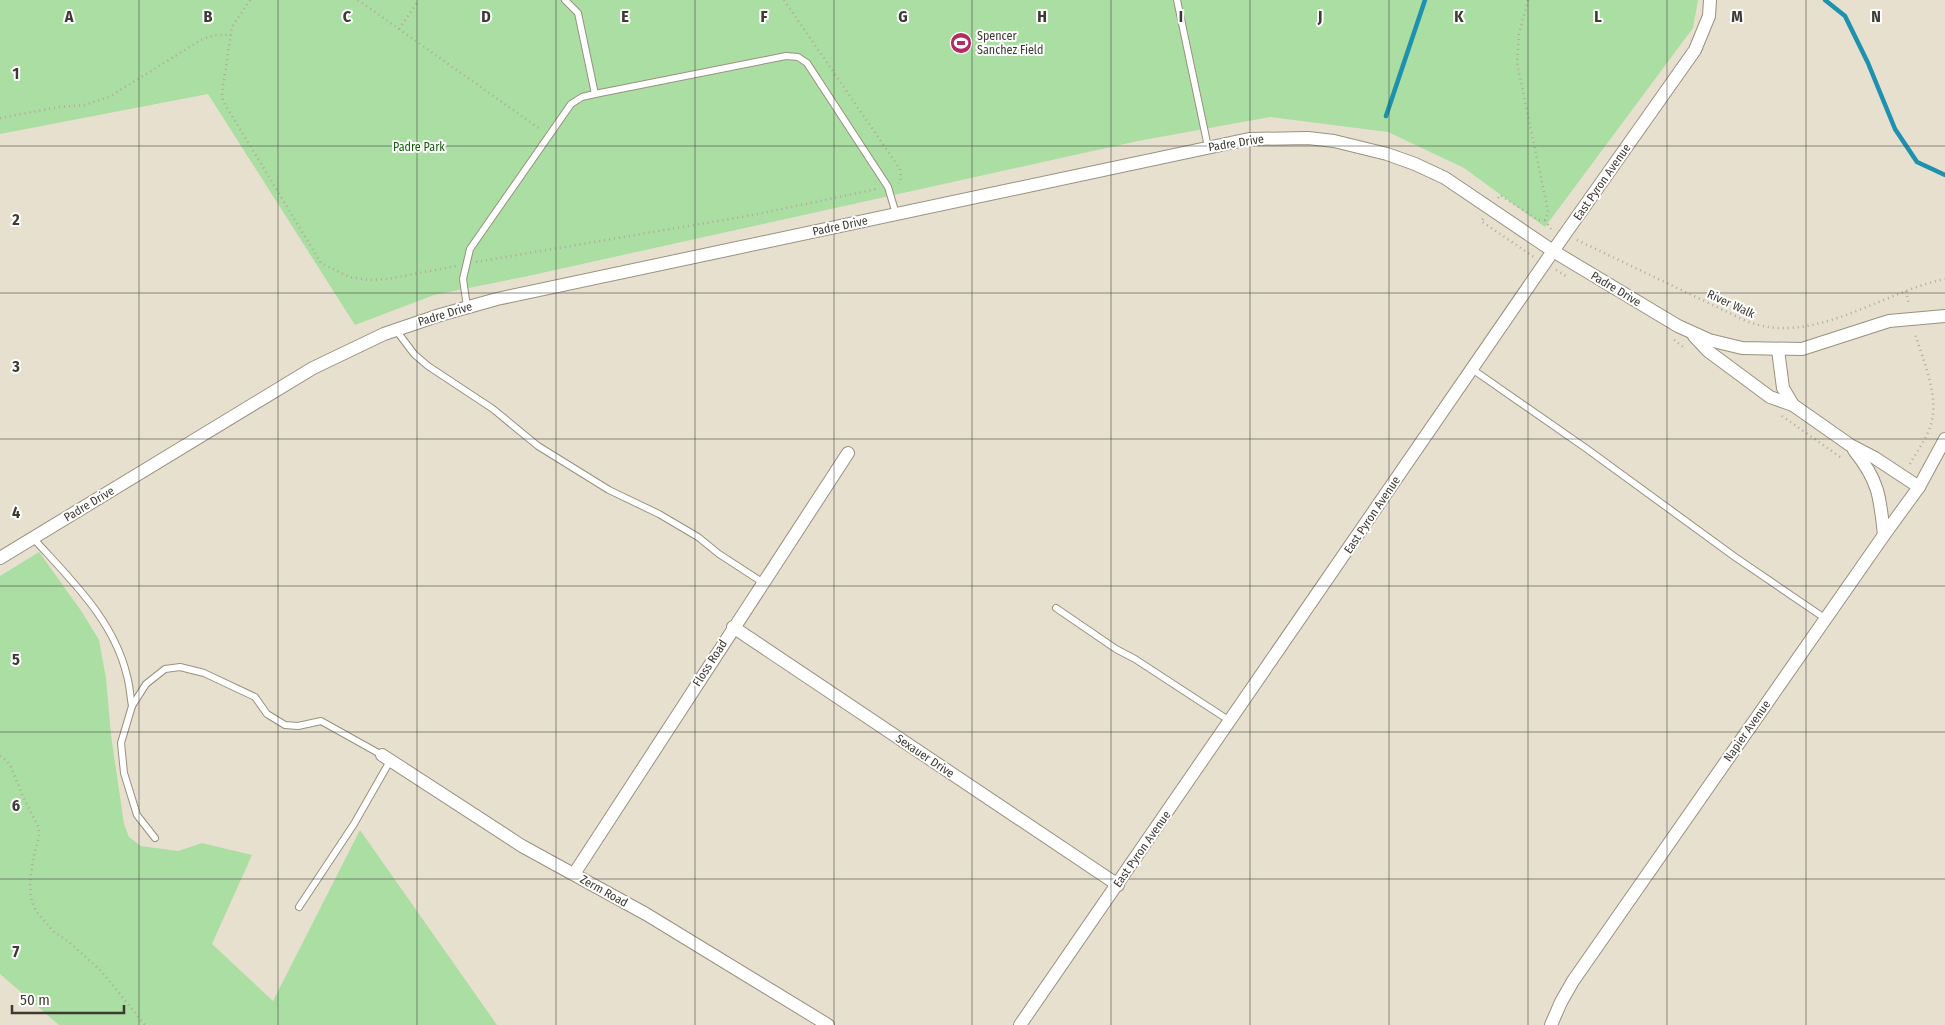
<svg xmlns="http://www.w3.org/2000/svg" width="1945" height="1025" font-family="'Fira Sans Condensed',sans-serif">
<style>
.green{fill:#aadea3}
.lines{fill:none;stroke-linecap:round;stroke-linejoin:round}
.stream{stroke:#1e91ae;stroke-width:4.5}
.service-casing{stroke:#999181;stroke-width:8}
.minor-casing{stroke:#999181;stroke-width:14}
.path{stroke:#b0a99c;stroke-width:2.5;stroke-dasharray:1 4;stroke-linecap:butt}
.service{stroke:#fff;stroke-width:6}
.minor{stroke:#fff;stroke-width:12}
.grid{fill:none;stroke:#3d3a33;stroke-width:1;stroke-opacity:0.55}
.labels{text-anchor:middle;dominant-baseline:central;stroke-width:4;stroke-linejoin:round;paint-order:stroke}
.poi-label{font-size:12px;fill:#3d3a33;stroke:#fff;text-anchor:start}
.street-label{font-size:12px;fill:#3d3a33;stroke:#fff}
.park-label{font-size:12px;fill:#165c0e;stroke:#fff}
.grid-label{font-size:16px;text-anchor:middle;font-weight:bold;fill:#3d3a33;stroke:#fff;stroke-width:4;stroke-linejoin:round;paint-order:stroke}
</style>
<rect width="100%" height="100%" fill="#e8e0cf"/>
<g class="green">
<polygon points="0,0 1698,0 1693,28 1545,227 1464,168 1388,132 1270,117 1138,141 528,276 434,295 355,325 208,94 0,134"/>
<polygon points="39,552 82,612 99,640 106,678 111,735 124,824 129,837 141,846 178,851 202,843 252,855 212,944 273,1001 360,830 497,1025 59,1025 0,974 0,576"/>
</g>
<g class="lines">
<g class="stream">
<polyline points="1825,0 1845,16 1868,63 1895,129 1917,162 1945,175"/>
<polyline points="1386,116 1425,0"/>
</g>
<g class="service-casing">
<g id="service">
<polyline points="565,0 578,13 595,94"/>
<polyline points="1177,0 1208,147"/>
<polyline points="467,307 463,279 470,249 571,104 582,97 595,94 786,56 798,57 807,63 888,187 896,214"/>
<polyline points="396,330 414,354 428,366 493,409 538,446 609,490 659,514 698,537 719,554 762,582"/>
<polyline points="1472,369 1587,449 1735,557 1826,619"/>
<path d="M33 538C70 579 114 620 127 676 130 686 130 696 132 706"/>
<polyline points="1056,608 1116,649 1135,659 1230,721"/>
<polyline points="155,838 137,815 124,773 121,743 132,706 146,684 165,669 180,667 204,673 255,697 267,714 285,725 298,726 321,721 382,755"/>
<polyline points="299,907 354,824 390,761"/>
</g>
</g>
<g class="minor-casing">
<g id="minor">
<polyline points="1694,336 1708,351 1770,397 1793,405 1850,445 1875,458 1919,487"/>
<polyline points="1778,350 1783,388 1793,405"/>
<path d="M1854 450C1879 481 1880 497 1884 535"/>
<polyline points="0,558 313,368 384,334 440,315 497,299 1249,139 1308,138 1334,141 1387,154 1415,164 1445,178 1553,251 1678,326 1709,340 1742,348 1802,349 1889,321 1945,316"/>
<polyline points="733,627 1118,885"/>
<polyline points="382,755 522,846 646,914 828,1025"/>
<polyline points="574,874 848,453"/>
<polyline points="1020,1025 1553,251 1695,50 1709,16 1710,0"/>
<polyline points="1551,1025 1561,1002 1573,981 1884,535 1919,487 1945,439"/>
</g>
</g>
<g class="path">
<polyline points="250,0 232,27 222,93 223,101 321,263 349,277 369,280 388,279 456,266"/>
<polyline points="358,0 540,129"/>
<polyline points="784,0 900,169 901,177 899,184"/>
<polyline points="1528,0 1519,34 1517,63 1548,211 1548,214 1545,220"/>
<polyline points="399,29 419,0"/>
<polyline points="0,118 59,107 84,105 109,97 201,40 214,35 231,35"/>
<polyline points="1498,198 1500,195 1538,220 1545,220"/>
<polyline points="1483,219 1481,221 1534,257"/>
<polyline points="1545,220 1551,229"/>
<path d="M1577 240 1744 320C1810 349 1881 292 1945 279"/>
<polyline points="476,262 753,215 877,189"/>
<polyline points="1556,270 1566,276"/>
<polyline points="1906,291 1909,305"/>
<polyline points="1674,340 1686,349"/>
<polyline points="1782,416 1843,459"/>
<path d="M1910 464C1916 453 1924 442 1929 430 1942 400 1923 362 1915 333"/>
<polyline points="0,756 6,760 11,767 23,797 39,828 39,836 33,859 30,882 31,898 36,911 53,931 69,942 102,972 145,1025"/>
</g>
<use href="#service" class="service"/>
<use href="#minor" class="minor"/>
</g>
<path class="grid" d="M139 0V1025M278 0V1025M417 0V1025M556 0V1025M695 0V1025M834 0V1025M972 0V1025M1111 0V1025M1250 0V1025M1389 0V1025M1528 0V1025M1667 0V1025M1806 0V1025M0 146H1945M0 293H1945M0 439H1945M0 586H1945M0 732H1945M0 879H1945"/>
<defs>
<g id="stadium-disc" transform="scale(1.125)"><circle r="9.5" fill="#b62a62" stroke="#fff"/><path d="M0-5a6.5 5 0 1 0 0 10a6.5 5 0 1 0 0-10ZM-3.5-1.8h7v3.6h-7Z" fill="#fff"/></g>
</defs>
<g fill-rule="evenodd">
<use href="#stadium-disc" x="961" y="43"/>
</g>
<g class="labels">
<g class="poi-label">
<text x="977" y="36">Spencer<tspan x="977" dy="14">Sanchez Field</tspan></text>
</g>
<g class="street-label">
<text transform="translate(1236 143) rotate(-9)">Padre Drive</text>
<text transform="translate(1602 182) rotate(-55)">East Pyron Avenue</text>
<text transform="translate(840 226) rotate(-12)">Padre Drive</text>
<text transform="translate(1616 289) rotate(31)">Padre Drive</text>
<text transform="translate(1731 304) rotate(25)">River Walk</text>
<text transform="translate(445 314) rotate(-17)">Padre Drive</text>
<text transform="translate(89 504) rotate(-31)">Padre Drive</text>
<text transform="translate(1372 515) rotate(-56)">East Pyron Avenue</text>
<text transform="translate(710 663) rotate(-57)">Floss Road</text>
<text transform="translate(1747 731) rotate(-55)">Napier Avenue</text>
<text transform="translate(925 756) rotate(34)">Sexauer Drive</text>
<text transform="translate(1142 849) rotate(-55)">East Pyron Avenue</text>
<text transform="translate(604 891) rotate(29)">Zerm Road</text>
</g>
<g class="park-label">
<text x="419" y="147">Padre Park</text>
</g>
</g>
<g class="grid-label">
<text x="69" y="22">A</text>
<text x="208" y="22">B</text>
<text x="347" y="22">C</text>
<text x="486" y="22">D</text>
<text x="625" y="22">E</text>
<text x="764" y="22">F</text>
<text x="903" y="22">G</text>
<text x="1042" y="22">H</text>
<text x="1181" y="22">I</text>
<text x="1320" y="22">J</text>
<text x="1459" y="22">K</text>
<text x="1598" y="22">L</text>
<text x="1737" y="22">M</text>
<text x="1876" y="22">N</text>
<text x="16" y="79">1</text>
<text x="16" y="225">2</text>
<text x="16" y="372">3</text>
<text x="16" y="518">4</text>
<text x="16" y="665">5</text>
<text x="16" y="811">6</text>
<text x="16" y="957">7</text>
</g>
<path d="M12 1005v8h112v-8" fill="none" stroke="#3d3a33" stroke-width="2.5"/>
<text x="20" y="1005" font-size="15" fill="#3d3a33" stroke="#ffffff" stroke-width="4" paint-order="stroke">50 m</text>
</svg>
